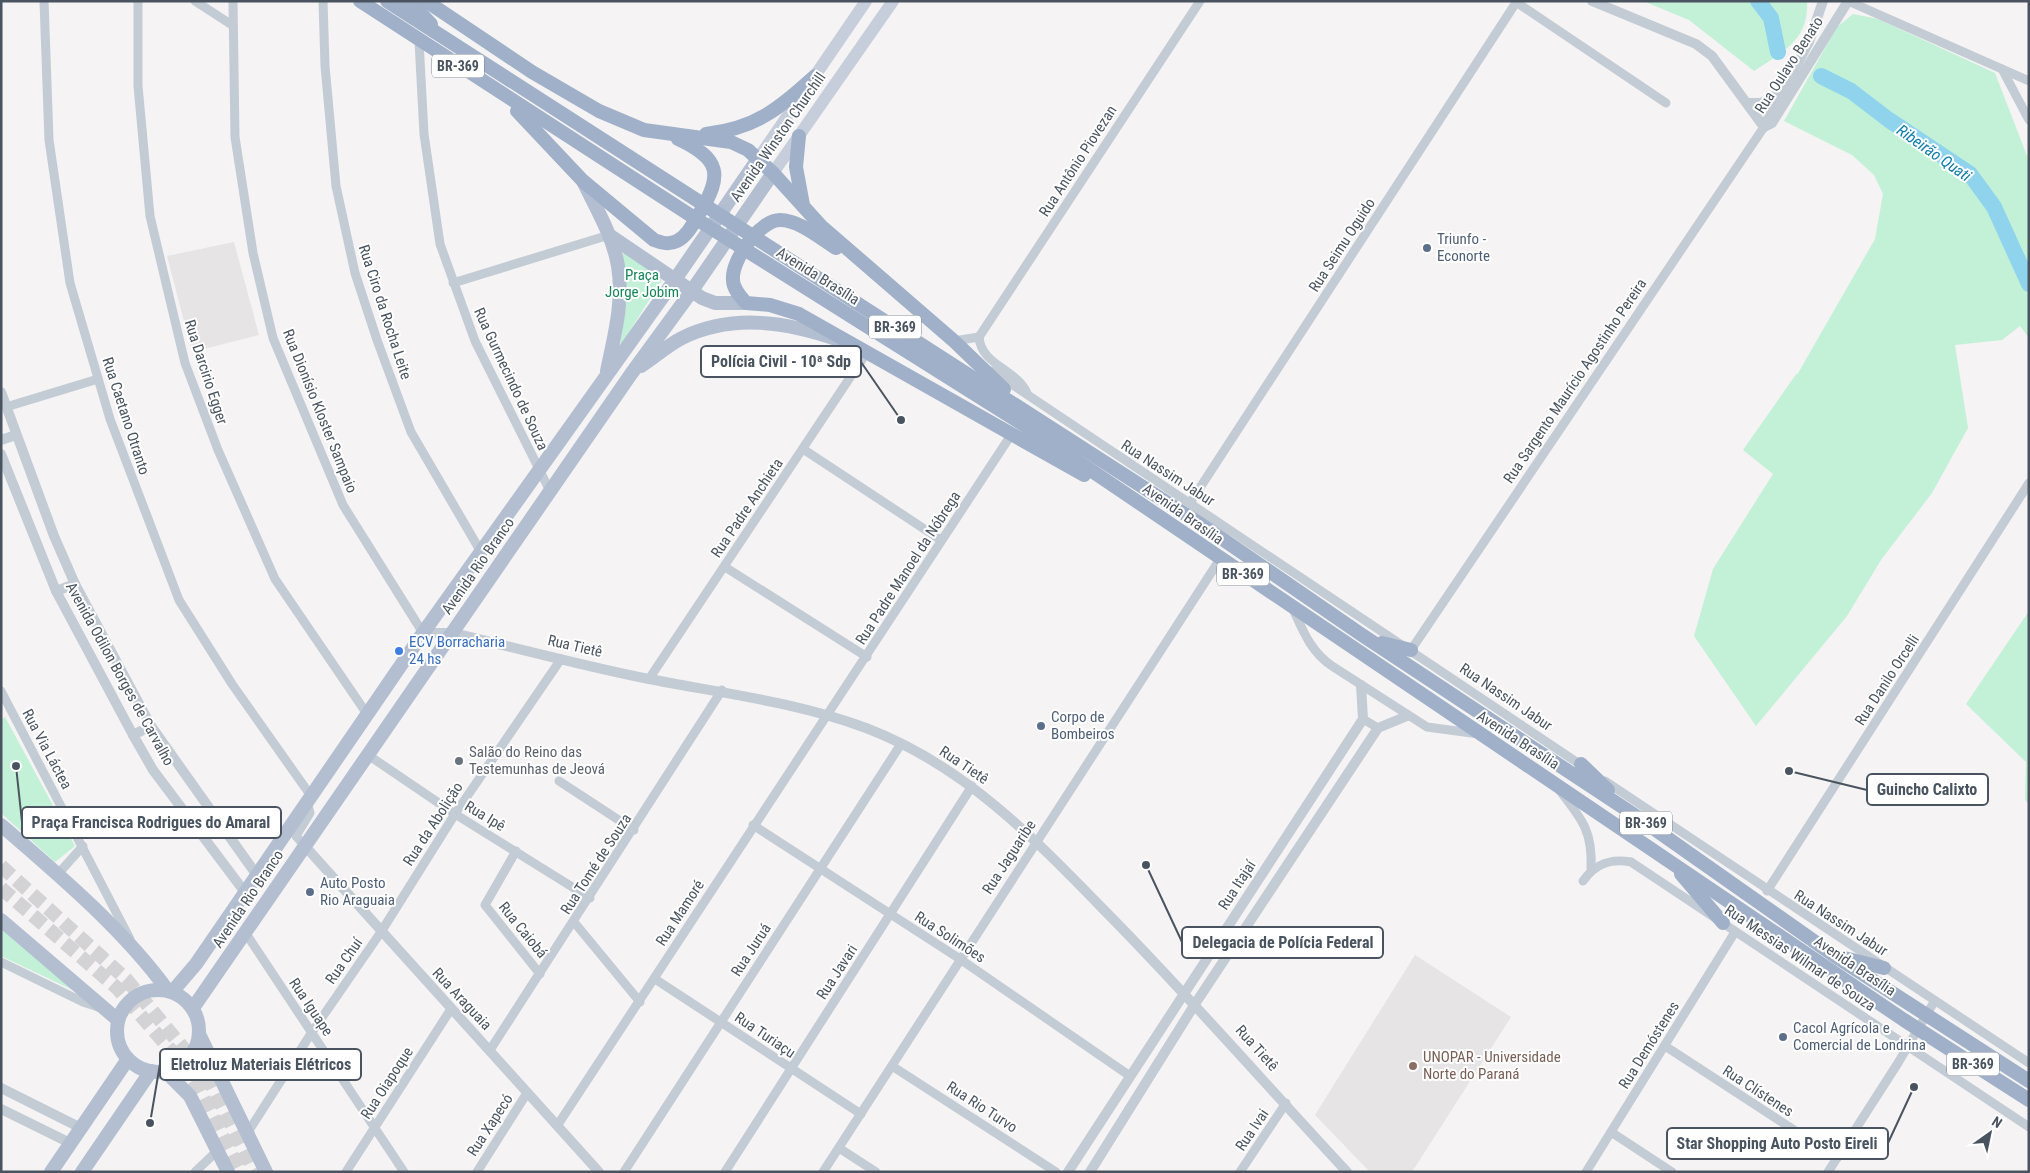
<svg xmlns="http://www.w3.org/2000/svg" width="2030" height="1173" font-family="'Roboto Condensed',sans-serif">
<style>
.education{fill:#e6e4e5}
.green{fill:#c2f1d8}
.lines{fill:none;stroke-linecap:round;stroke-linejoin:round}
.river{stroke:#90d3ed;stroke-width:16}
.primary-tunnel{stroke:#d3d3d6;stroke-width:14;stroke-dasharray:14 7;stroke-linecap:butt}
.minor{stroke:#c3cbd4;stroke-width:9}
.tertiary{stroke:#c3cbd4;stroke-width:10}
.secondary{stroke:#c6cedb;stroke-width:12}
.primary{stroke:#b3bfd1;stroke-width:14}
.trunk{stroke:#9fb0c8;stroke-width:14}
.service-dot{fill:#5c6f8a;stroke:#fff;stroke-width:2}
.shop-dot{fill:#3f7fe0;stroke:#fff;stroke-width:2}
.worship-dot{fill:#6b7280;stroke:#fff;stroke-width:2}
.education-dot{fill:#8d6e63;stroke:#fff;stroke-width:2}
.labels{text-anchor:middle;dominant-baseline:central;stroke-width:4;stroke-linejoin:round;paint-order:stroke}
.shield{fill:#fff;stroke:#808790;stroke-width:1}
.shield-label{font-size:14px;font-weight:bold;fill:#4a5460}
.street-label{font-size:15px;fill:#4a5460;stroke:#fff}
.service-label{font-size:15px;fill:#4e5e75;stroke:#fff;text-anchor:start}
.park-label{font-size:15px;fill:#178556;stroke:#fff}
.shop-label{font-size:15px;fill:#366cbe;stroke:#fff;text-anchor:start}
.worship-label{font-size:15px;fill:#5b616d;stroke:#fff;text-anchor:start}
.education-label{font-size:15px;fill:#785e54;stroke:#fff;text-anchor:start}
.water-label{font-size:16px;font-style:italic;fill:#0c7ca9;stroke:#fff}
.leader{fill:none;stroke:#4a5460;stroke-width:2}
.callout-dot{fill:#4a5460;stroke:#fff;stroke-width:2}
.callout{fill:#fff;stroke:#4a5460;stroke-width:2}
.callout-label{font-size:16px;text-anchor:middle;font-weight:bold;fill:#4a5460}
</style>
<rect width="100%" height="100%" fill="#f5f3f3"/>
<g class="education">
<polygon points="234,242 259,335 192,352 167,256"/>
<polygon points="1415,955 1511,1017 1412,1172 1370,1172 1315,1115"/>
</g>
<g class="green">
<path d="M1643 1H1807C1809 41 1783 51 1754 71L1689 20Z"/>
<polygon points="1853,14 1878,19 1995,73 2029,161 2029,338 2020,326 2002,340 1955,345 1968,428 1932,493 1881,560 1847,616 1756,726 1694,636 1713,569 1773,474 1743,450 1797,373 1797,375 1875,239 1883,194 1874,175 1852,155 1784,121 1837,27"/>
<polygon points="622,246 662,280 620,346 627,298"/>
<polygon points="2029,611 2029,804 2025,800 2026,762 1966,704"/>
<polygon points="5,717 75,846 55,862 1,813 1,720"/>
<polygon points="1,925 75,991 1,956"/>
</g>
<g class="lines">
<g class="river">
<polyline points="1758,1 1771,18 1778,52"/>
<polyline points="1821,76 1851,91 1889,120 1970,174 1994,207 2029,284"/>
</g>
<g class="primary-tunnel">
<polyline points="1,866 126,979 208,1078 255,1172"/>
<polyline points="1,888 117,988 181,1062 196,1083 240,1172"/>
</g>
<g class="minor">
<polyline points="44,1 49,140 70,283 110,419 179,600 232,684 311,796"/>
<polyline points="138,1 138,86 150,216 185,363 218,450 275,579 367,714"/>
<polyline points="195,1 232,25"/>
<polyline points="233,1 235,137 253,253 273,338 343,505 423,633"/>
<polyline points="323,1 325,66 336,186 355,273 377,340 411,432 481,552"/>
<polyline points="1848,1 2029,81"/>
<polyline points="1516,2 1666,103"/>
<polyline points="419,41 424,134 440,244 475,341 550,491"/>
<polyline points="2002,69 2029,120"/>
<polyline points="453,283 609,235"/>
<polyline points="979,337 1200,1"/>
<path d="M979 337C981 365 1016 369 1027 393"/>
<polyline points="954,341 979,337"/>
<polyline points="992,371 1584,767"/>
<polyline points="6,407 98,379"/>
<polyline points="803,449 941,540"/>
<polyline points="1190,503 1517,1"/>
<polyline points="725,567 867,657"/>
<path d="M1293 609C1303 631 1311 652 1332 666L1427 727 1479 734"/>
<polyline points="1411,650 1764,127"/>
<polyline points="649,679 867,352"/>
<polyline points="1,691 130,939"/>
<polyline points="1363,719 1378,728"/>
<polyline points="368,755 455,814 590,898"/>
<polyline points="559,781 634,830"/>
<polyline points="1605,781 2029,1063"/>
<path d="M1560 791C1582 819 1593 832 1591 869"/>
<polyline points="753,825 960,959 1130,1076"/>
<polyline points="304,845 296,836 310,813 307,802"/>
<polyline points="516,851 485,905 540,974"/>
<polyline points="58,874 83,846"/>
<path d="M1583 881C1595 864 1610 858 1631 862L2029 1127"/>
<polyline points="1767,891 2029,483"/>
<polyline points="574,922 640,1002"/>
<polyline points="245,932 404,1172"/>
<polyline points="1,962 83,1002 98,1007"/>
<polyline points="655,979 861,1114"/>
<polyline points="1665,1046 1837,1158"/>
<polyline points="490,1050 722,690"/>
<polyline points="892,1066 1056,1172"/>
<polyline points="557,1126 1011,435"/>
<polyline points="248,1132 312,1032 381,932 455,814 561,659"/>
<polyline points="1611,1132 1672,1172"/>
<polyline points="839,1148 876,1172"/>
<polyline points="195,1172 218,1150"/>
<polyline points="346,1172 451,1009"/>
<polyline points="477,1172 527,1093"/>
<polyline points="624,1172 901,744"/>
<polyline points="725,1172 972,786"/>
<polyline points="823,1172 1220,559"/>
<polyline points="1240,1172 1286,1103"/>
<polyline points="1586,1172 1735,932"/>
<polyline points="1828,1172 1898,1063 1934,1002"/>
</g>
<g class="tertiary">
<polyline points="1592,1 1696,44 1712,56 1764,127"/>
<polyline points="1747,103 1761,103 1779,93"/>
<polyline points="1764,126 1809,42 1823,1"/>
<polyline points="1764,127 1772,123 1848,1"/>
<polyline points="1,392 54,536 75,584 151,726 256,874"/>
<polyline points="1,440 16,435"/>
<polyline points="1,454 56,591 133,735 153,770 244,891"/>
<polyline points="56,591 75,584"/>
<path d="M423 633H452C518 648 583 666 649 679 721 693 796 702 866 728 964 765 1035 839 1106 912 1189 996 1266 1085 1347 1172"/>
<polyline points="133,735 151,726"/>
<polyline points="304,845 599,1172"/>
<polyline points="1,1088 81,1128"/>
<polyline points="1,1109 70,1143"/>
<polyline points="1068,1172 1363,719 1361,685"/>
<polyline points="1090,1172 1195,1004 1378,728 1407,716"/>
</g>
<g class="secondary">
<polyline points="758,159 866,1"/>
<polyline points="773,173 893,1"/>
</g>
<g class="primary">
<path d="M583 181C596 208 613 236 618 266 624 301 614 337 607 371"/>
<polyline points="609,235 702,298 715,303 746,303"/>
<path d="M641 366C655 357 668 345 682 338 733 313 788 322 839 340"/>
<path d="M1 825C58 874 125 931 168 991"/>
<polyline points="1,920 118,1020"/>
<circle cx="158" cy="1031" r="41"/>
<polyline points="172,992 196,964 423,633 674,281 758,159"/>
<polyline points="193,1008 631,374 691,292 773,173"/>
<polyline points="200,1036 266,1172"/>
<polyline points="165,1071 190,1096 228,1172"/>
<polyline points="51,1172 128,1059"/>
<polyline points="82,1172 151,1071"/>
</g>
<g class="trunk">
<polyline points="360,1 690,215 1021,423 1904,1020 2029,1100"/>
<polyline points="387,1 1202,525 1362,635 1636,816 1835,956 2029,1081"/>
<polyline points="409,1 431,24"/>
<polyline points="426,1 532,72 599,111 644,130 731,142 748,150 773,173 821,226 954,341 1004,389"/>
<path d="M517 111 583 181 654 240C662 243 669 245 677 241 687 236 693 224 699 214 723 175 721 159 678 139"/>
<path d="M706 134C757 128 778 109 815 76"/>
<polyline points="799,136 796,167 803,205"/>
<path d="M836 248C820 238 799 220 780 220 760 220 731 260 733 280 733 289 740 296 746 303L770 305 799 314 1084 475"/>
<polyline points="1382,643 1411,650"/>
<polyline points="1581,764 1608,790"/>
<polyline points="1681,874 1723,923"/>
<polyline points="1844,958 1884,968"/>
</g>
</g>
<g class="service-dot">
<circle cx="1427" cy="248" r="5"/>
<circle cx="1041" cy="726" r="5"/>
<circle cx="310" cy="892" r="5"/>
<circle cx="1783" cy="1037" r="5"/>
</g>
<circle class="shop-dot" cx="399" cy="651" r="5"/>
<circle class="worship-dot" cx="459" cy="761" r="5"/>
<circle class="education-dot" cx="1413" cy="1066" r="5"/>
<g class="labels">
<g class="shield">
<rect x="432" y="54.5" width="52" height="23" rx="4"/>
<rect x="869" y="315.5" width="52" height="23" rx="4"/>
<rect x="1217" y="562.5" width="52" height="23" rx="4"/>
<rect x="1620" y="811.5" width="52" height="23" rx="4"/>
<rect x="1947" y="1052.5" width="52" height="23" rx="4"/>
</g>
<g class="shield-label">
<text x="458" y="66">BR-369</text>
<text x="895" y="327">BR-369</text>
<text x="1243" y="574">BR-369</text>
<text x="1646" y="823">BR-369</text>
<text x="1973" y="1064">BR-369</text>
</g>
<g class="street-label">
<text transform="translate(1789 65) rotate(-57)">Rua Oulavo Benato</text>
<text transform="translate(778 137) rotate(-55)">Avenida Winston Churchill</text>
<text transform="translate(1078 161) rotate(-57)">Rua Antônio Piovezan</text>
<text transform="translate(1342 245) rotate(-57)">Rua Seimu Oguido</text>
<text transform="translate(818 276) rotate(32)">Avenida Brasília</text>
<text transform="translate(385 312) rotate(72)">Rua Ciro da Rocha Leite</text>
<text transform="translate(206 372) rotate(72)">Rua Darcirio Egger</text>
<text transform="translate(511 379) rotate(65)">Rua Gurmecindo de Souza</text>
<text transform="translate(1575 381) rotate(-56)">Rua Sargento Maurício Agostinho Pereira</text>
<text transform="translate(320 411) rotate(68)">Rua Dionísio Kloster Sampaio</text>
<text transform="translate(126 416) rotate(72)">Rua Caetano Otranto</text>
<text transform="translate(1168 473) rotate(33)">Rua Nassim Jabur</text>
<text transform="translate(747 508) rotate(-56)">Rua Padre Anchieta</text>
<text transform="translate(1183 514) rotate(35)">Avenida Brasília</text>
<text transform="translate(478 566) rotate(-55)">Avenida Rio Branco</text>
<text transform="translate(908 568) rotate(-57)">Rua Padre Manoel da Nóbrega</text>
<text transform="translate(575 646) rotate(13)">Rua Tietê</text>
<text transform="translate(120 674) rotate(61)">Avenida Odilon Borges de Carvalho</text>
<text transform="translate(1887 680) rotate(-57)">Rua Danilo Orcelli</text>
<text transform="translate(1506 697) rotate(34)">Rua Nassim Jabur</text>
<text transform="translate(1518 740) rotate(33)">Avenida Brasília</text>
<text transform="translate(47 749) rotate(62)">Rua Via Láctea</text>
<text transform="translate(964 765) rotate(34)">Rua Tietê</text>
<text transform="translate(485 816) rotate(31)">Rua Ipê</text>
<text transform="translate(433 824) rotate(-57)">Rua da Abolição</text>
<text transform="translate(1009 857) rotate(-57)">Rua Jaguaribe</text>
<text transform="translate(596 864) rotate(-57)">Rua Tomé de Souza</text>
<text transform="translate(1237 885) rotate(-57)">Rua Itajaí</text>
<text transform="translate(248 899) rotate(-56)">Avenida Rio Branco</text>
<text transform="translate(680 913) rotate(-57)">Rua Mamoré</text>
<text transform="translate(1841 923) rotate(33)">Rua Nassim Jabur</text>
<text transform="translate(523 930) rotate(51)">Rua Caiobá</text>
<text transform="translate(950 937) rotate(33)">Rua Solimões</text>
<text transform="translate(751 950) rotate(-57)">Rua Juruá</text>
<text transform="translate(1800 958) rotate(34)">Rua Messias Wilmar de Souza</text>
<text transform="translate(344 961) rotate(-55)">Rua Chuí</text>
<text transform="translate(1855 966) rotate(34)">Avenida Brasília</text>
<text transform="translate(837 972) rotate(-57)">Rua Javari</text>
<text transform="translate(462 999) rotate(47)">Rua Araguaia</text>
<text transform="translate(311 1007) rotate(56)">Rua Iguape</text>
<text transform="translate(765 1035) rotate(34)">Rua Turiaçu</text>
<text transform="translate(1649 1045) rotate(-58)">Rua Demóstenes</text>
<text transform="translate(1257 1048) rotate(48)">Rua Tietê</text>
<text transform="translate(387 1083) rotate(-57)">Rua Oiapoque</text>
<text transform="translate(1758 1091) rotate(33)">Rua Clístenes</text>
<text transform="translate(982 1107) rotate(33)">Rua Rio Turvo</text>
<text transform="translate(490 1125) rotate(-57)">Rua Xapecó</text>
<text transform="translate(1252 1130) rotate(-56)">Rua Ivai</text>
</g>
<g class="service-label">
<text x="1437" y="239">Triunfo -<tspan x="1437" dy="17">Econorte</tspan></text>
<text x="1051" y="717">Corpo de<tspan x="1051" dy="17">Bombeiros</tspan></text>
<text x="320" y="883">Auto Posto<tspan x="320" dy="17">Rio Araguaia</tspan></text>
<text x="1793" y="1028">Cacol Agrícola e<tspan x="1793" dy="17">Comercial de Londrina</tspan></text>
</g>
<g class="park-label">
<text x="642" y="275">Praça<tspan x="642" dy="17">Jorge Jobim</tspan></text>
</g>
<g class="shop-label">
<text x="409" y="642">ECV Borracharia<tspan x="409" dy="17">24 hs</tspan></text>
</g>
<g class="worship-label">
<text x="469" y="752">Salão do Reino das<tspan x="469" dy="17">Testemunhas de Jeová</tspan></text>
</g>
<g class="education-label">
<text x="1423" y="1057">UNOPAR - Universidade<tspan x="1423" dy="17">Norte do Paraná</tspan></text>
</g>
<g class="water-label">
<text transform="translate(1934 153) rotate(35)">Ribeirão Quati</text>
</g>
</g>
<path class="leader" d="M901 420L861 362M1789 771L1867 790M16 766L22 822M1146 865L1182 942M150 1123L160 1064M1914 1087L1888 1143"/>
<g class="callout-dot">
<circle cx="901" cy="420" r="5"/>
<circle cx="1789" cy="771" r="5"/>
<circle cx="16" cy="766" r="5"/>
<circle cx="1146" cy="865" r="5"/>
<circle cx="150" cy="1123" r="5"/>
<circle cx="1914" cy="1087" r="5"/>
</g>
<g class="callout">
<rect x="701" y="346" width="160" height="31" rx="5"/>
<rect x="1867" y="774" width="121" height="31" rx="5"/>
<rect x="22" y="807" width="259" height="31" rx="5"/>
<rect x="1182" y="927" width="201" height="31" rx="5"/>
<rect x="160" y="1049" width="201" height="31" rx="5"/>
<rect x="1667" y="1128" width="221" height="31" rx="5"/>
</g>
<g class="callout-label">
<text x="781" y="367">Polícia Civil - 10ª Sdp</text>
<text x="1927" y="795">Guincho Calixto</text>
<text x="151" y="828">Praça Francisca Rodrigues do Amaral</text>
<text x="1283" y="948">Delegacia de Polícia Federal</text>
<text x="261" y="1070">Eletroluz Materiais Elétricos</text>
<text x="1777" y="1149">Star Shopping Auto Posto Eireli</text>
</g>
<rect width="2030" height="1173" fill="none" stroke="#4a5460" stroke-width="5"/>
<g transform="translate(1990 1133) rotate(33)" stroke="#ffffff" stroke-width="4" paint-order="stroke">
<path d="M0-4L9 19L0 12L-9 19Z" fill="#4a5460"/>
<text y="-8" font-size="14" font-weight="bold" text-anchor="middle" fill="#4a5460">N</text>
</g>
</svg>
